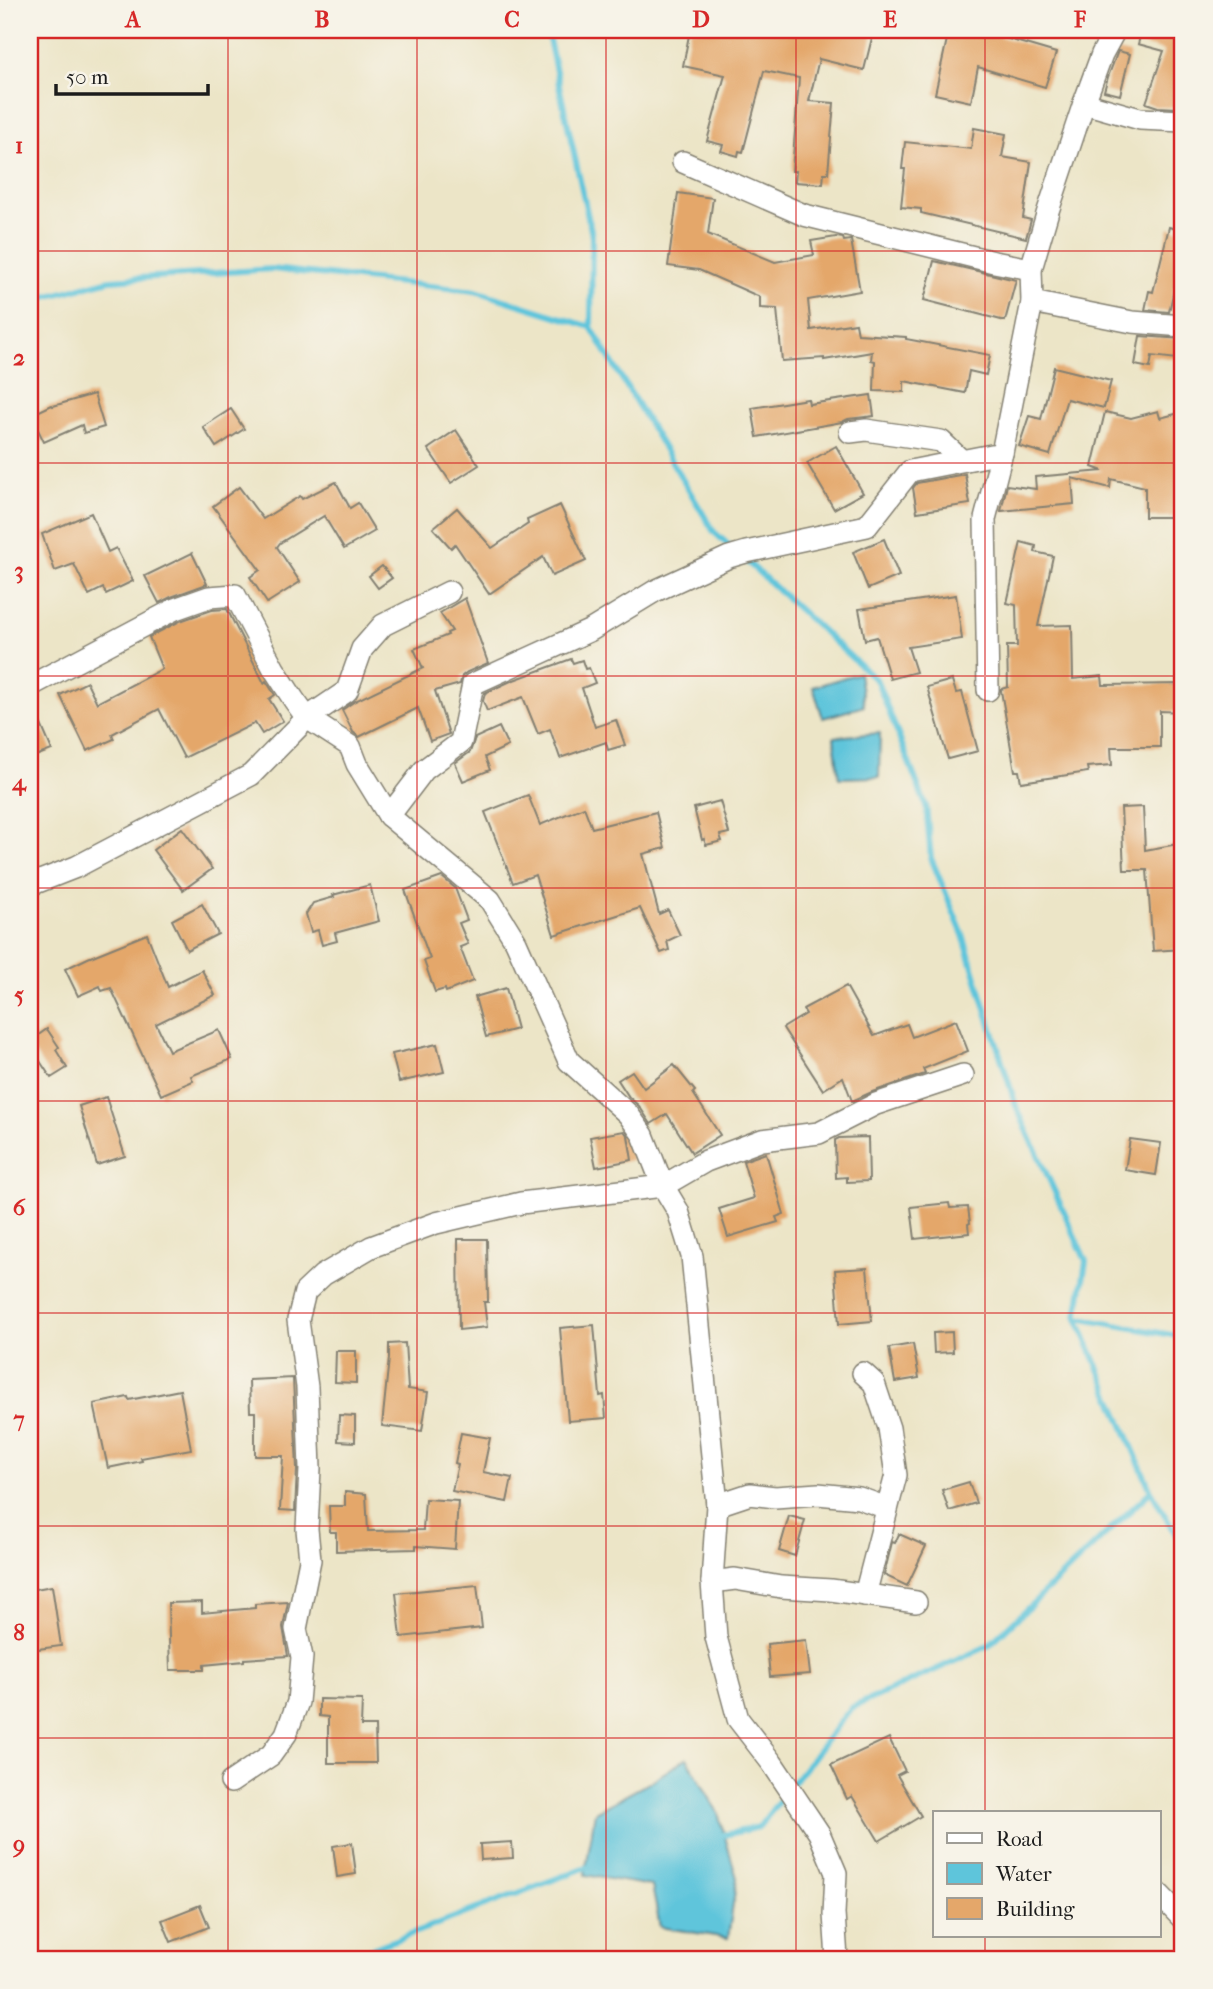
<svg xmlns="http://www.w3.org/2000/svg" width="1213" height="1989" font-family="'IM FELL French Canon',serif">
<style>
.water{fill:#5ec5db;stroke:#3d707c;stroke-width:2}
.lines{fill:none;stroke-linecap:round;stroke-linejoin:round}
.stream{stroke:#5ec5db;stroke-width:6}
.building{fill:#e4a76a}
.minor-casing{stroke:#848072;stroke-width:24}
.minor{stroke:#fff;stroke-width:21}
.grid{fill:none;stroke:#d62828;stroke-width:2;stroke-opacity:0.55}
.neatline{fill:none;stroke:#d62828;stroke-width:2.5}
.grid-label{font-size:23px;text-anchor:middle;font-weight:bold;fill:#d62828}
</style>
<rect width="100%" height="100%" fill="#f7f3e8"/>
<filter id="ink" filterUnits="userSpaceOnUse"><feTurbulence type="fractalNoise" baseFrequency=".0143" numOctaves="2"/><feDisplacementMap in="SourceGraphic" scale="14" xChannelSelector="R" yChannelSelector="G"/><feConvolveMatrix kernelMatrix="1 2 1 2 8 2 1 2 1" color-interpolation-filters="sRGB"/></filter>
<filter id="wash" filterUnits="userSpaceOnUse"><feTurbulence type="fractalNoise" baseFrequency=".00686" numOctaves="4" result="noise"/><feDisplacementMap in="SourceGraphic" scale="28" xChannelSelector="R" yChannelSelector="G"/><feGaussianBlur stdDeviation="1.57" result="paint"/><feColorMatrix in="noise" values="0 0 0 0 0 0 0 0 0 0 0 0 0 0 0 0 0 1.4 0 .05"/><feComposite in="paint" operator="in"/></filter>
<g filter="url(#wash)">
<rect width="100%" height="100%" fill="#ece5c7"/>
<g class="water">
<polygon points="859,673 864,706 823,718 813,687"/>
<polygon points="880,733 879,777 839,778 834,737"/>
<polygon points="687,1758 718,1813 737,1878 728,1938 660,1927 652,1886 585,1875 595,1812 647,1784"/>
</g>
<g class="lines">
<g class="stream">
<polyline points="554,30 548,35 592,235 591,327 714,532 735,551"/>
<polyline points="30,301 110,280 272,269 476,291 591,327"/>
<polyline points="743,558 877,681 926,806 931,858 963,935 1016,1106 1086,1261 1077,1318 1151,1491 1183,1547"/>
<polyline points="1077,1318 1183,1337"/>
<polyline points="719,1836 759,1827 851,1708 988,1646 1151,1491"/>
<polyline points="345,1959 592,1865"/>
</g>
</g>
<g id="blocks">
<g class="building">
<polygon points="690,30 874,30 864,70 819,59 809,101 834,103 828,173 824,173 823,184 795,182 796,171 792,171 799,78 764,71 743,152 739,151 738,156 721,151 723,145 707,141 725,75 683,66"/>
<polygon points="949,30 972,30 995,35 1056,53 1045,87 978,67 971,102 935,94"/>
<polygon points="1142,30 1183,30 1183,90 1177,108 1158,107 1146,103 1164,51 1138,44"/>
<polygon points="1118,51 1130,54 1120,95 1104,91 1108,77"/>
<polygon points="974,128 1006,134 1002,157 1031,162 1023,218 1031,220 1026,238 921,213 921,209 901,207 905,169 902,169 905,142 971,149"/>
<polygon points="678,193 713,198 708,234 775,262 814,255 811,241 836,237 843,238 844,241 851,240 860,291 808,300 811,330 856,323 858,334 906,337 906,339 990,355 986,375 969,371 965,393 904,381 904,392 874,391 875,361 871,360 872,352 824,360 824,358 782,361 777,309 760,308 760,297 699,270 668,266"/>
<polygon points="1169,227 1183,231 1183,282 1176,281 1169,312 1145,310 1149,291 1153,292"/>
<polygon points="934,261 1016,280 1005,321 924,300"/>
<polygon points="1140,336 1183,339 1183,352 1178,352 1177,359 1152,356 1150,368 1135,365"/>
<polygon points="1054,367 1111,381 1104,408 1067,399 1050,455 1019,446 1029,416 1041,419"/>
<polygon points="94,394 104,427 84,433 82,425 44,442 31,415 52,405 53,406"/>
<polygon points="871,395 874,416 848,419 842,422 757,437 752,408 808,399 809,404"/>
<polygon points="231,409 244,429 216,447 203,427"/>
<polygon points="1158,411 1160,418 1183,412 1183,447 1181,448 1180,517 1145,517 1145,487 1111,479 1110,488 1072,478 1074,504 1001,511 1007,485 1036,489 1035,477 1103,471 1092,467 1105,412 1131,418"/>
<polygon points="456,430 479,465 451,483 428,449"/>
<polygon points="836,446 863,493 834,509 807,463"/>
<polygon points="965,474 970,504 917,512 913,488 917,483"/>
<polygon points="336,482 350,508 358,503 375,531 344,549 324,516 280,543 277,547 300,582 267,603 250,577 260,570 213,506 239,487 263,519 300,496 302,499"/>
<polygon points="560,505 586,561 552,576 543,557 489,594 455,544 451,548 433,528 457,508 492,548 528,524 527,520"/>
<polygon points="91,513 108,552 116,548 133,581 106,594 103,588 89,595 74,564 55,571 42,534"/>
<polygon points="884,539 899,576 868,589 853,552"/>
<polygon points="1021,542 1036,546 1035,552 1053,556 1038,626 1072,625 1073,679 1102,676 1103,685 1183,684 1183,712 1160,711 1160,747 1111,747 1112,765 1087,767 1088,772 1021,782 1019,771 1015,771 1001,691 1001,689 1008,687 1007,646 1017,646 1016,605 1007,603"/>
<polygon points="192,553 207,584 171,597 159,603 145,576"/>
<polygon points="382,566 392,578 378,588 369,576"/>
<polygon points="956,595 962,639 908,647 916,672 890,679 877,637 865,640 859,609"/>
<polygon points="465,598 488,663 467,672 462,676 460,684 435,691 449,734 430,741 418,708 359,737 353,732 342,710 355,701 423,668 414,649 448,635 447,633 452,631 440,613"/>
<polygon points="227,609 264,683 266,681 275,695 269,699 283,721 262,734 255,723 184,758 159,709 112,734 114,739 87,751 60,695 87,682 97,703 162,669 149,637 180,621 212,610"/>
<polygon points="571,659 573,663 582,660 585,669 589,668 595,683 582,688 595,727 616,720 625,745 608,750 606,742 560,758 550,729 538,734 523,697 487,711 483,701 485,693 511,681"/>
<polygon points="952,680 956,693 962,692 978,751 948,759 927,687"/>
<polygon points="30,699 52,750 30,758"/>
<polygon points="499,727 508,746 485,757 490,770 463,781 455,763 470,752 475,738"/>
<polygon points="528,795 540,825 584,807 592,828 656,812 665,848 643,854 659,914 668,910 680,935 667,941 669,950 661,953 640,908 554,935 535,875 513,883 485,812"/>
<polygon points="720,801 729,833 720,835 722,841 706,845 704,839 702,840 694,808"/>
<polygon points="1143,807 1145,850 1183,843 1183,865 1180,866 1183,916 1183,949 1153,951 1147,870 1124,870 1121,808"/>
<polygon points="182,828 212,869 183,890 153,850"/>
<polygon points="442,877 455,888 467,920 459,923 468,944 460,947 473,981 446,992 445,989 435,992 424,961 430,959 405,890"/>
<polygon points="370,885 379,921 335,933 337,941 322,945 318,930 311,932 306,914 313,903 334,897 333,895"/>
<polygon points="202,904 218,934 187,950 172,920"/>
<polygon points="147,934 168,987 202,970 215,995 156,1024 169,1051 219,1030 232,1059 191,1076 193,1081 161,1095 111,988 102,991 100,986 78,996 65,969 88,958"/>
<polygon points="846,986 874,1036 907,1024 912,1037 956,1020 968,1051 923,1069 925,1074 872,1092 852,1101 843,1077 823,1090 783,1028 806,1014 803,1009"/>
<polygon points="506,988 517,1029 486,1037 475,997"/>
<polygon points="47,1029 59,1047 56,1050 67,1068 51,1078 30,1046 30,1041"/>
<polygon points="437,1044 444,1072 399,1082 392,1054"/>
<polygon points="674,1065 695,1091 693,1093 720,1135 692,1153 667,1114 651,1124 639,1106 629,1097 618,1080 632,1071 644,1088"/>
<polygon points="106,1097 125,1156 97,1165 79,1106"/>
<polygon points="624,1131 628,1136 632,1160 596,1167 590,1137"/>
<polygon points="868,1137 869,1181 847,1182 847,1177 836,1178 835,1140 839,1138"/>
<polygon points="1130,1139 1161,1143 1156,1175 1125,1170"/>
<polygon points="766,1153 784,1214 776,1217 778,1222 728,1237 719,1209 754,1198 743,1161"/>
<polygon points="949,1203 950,1208 968,1207 970,1223 968,1224 969,1233 915,1239 911,1207"/>
<polygon points="458,1239 487,1239 488,1302 484,1302 487,1327 459,1330"/>
<polygon points="867,1268 872,1321 839,1324 835,1270"/>
<polygon points="594,1325 600,1396 604,1395 606,1418 568,1421 560,1328"/>
<polygon points="952,1332 953,1352 934,1353 933,1333"/>
<polygon points="405,1343 408,1389 428,1392 422,1431 382,1426 389,1358 389,1344"/>
<polygon points="913,1344 919,1378 895,1382 889,1348"/>
<polygon points="336,1351 356,1351 356,1383 335,1382"/>
<polygon points="293,1378 297,1469 295,1511 280,1510 283,1456 255,1456 255,1412 250,1412 249,1380"/>
<polygon points="180,1390 191,1449 141,1458 142,1461 108,1468 94,1404 128,1397 129,1400"/>
<polygon points="339,1415 355,1416 355,1442 338,1441"/>
<polygon points="461,1433 490,1438 483,1472 512,1478 507,1502 452,1491 458,1464 455,1463"/>
<polygon points="969,1482 976,1503 949,1511 942,1490"/>
<polygon points="345,1492 366,1494 368,1531 423,1530 425,1499 458,1501 455,1549 416,1546 416,1549 336,1551 336,1532 330,1532 329,1506 345,1506"/>
<polygon points="789,1516 805,1520 795,1556 779,1551"/>
<polygon points="899,1534 926,1546 907,1586 884,1575 892,1542 895,1543"/>
<polygon points="477,1585 482,1628 401,1637 396,1593"/>
<polygon points="52,1586 61,1646 30,1650 30,1590"/>
<polygon points="202,1602 202,1613 255,1608 255,1604 288,1602 283,1627 288,1656 244,1659 244,1661 204,1665 204,1670 170,1670 168,1603"/>
<polygon points="806,1640 810,1674 770,1677 767,1644"/>
<polygon points="319,1699 362,1700 361,1726 375,1726 376,1763 328,1763 328,1717 319,1716"/>
<polygon points="889,1738 905,1771 897,1775 921,1816 879,1841 852,1796 847,1799 831,1765"/>
<polygon points="512,1842 513,1858 481,1860 480,1844"/>
<polygon points="352,1843 356,1874 337,1877 333,1846"/>
<polygon points="200,1905 209,1927 171,1942 162,1920"/>
</g>
</g>
</g>
<g filter="url(#ink)">
<use href="#blocks" fill-opacity="0" stroke="#848072" stroke-width="2"/>
<g class="lines">
<g class="minor-casing">
<g id="minor">
<polyline points="1084,103 1140,119 1183,121"/>
<polyline points="683,162 804,215 994,262 1031,269"/>
<polyline points="1032,302 1132,322 1183,326"/>
<polyline points="850,432 866,430 941,441 961,460"/>
<polyline points="30,686 175,609 209,597 235,595 274,669 294,700 307,718 350,746 357,764 389,816 490,900 516,942 569,1061 628,1114 643,1135 663,1186 678,1211 692,1256 717,1505 712,1582 716,1637 738,1719 772,1763 819,1833 836,1873 834,1914 837,1959"/>
<polyline points="988,690 985,519 1002,453"/>
<polyline points="389,816 424,770 461,742 473,684 591,630 655,591 729,557 746,552 867,526 910,471 1002,453 1032,302 1031,269 1048,211 1084,103 1102,54 1115,30"/>
<polyline points="30,885 76,867 251,775 307,718 347,691 362,649 383,625 449,592"/>
<polyline points="863,1373 874,1383 889,1428 896,1475 865,1595"/>
<polyline points="717,1505 750,1494 775,1497 818,1494 859,1498 887,1508"/>
<polyline points="712,1582 735,1579 781,1587 831,1590 916,1602"/>
<polyline points="231,1782 271,1755 286,1734 298,1702 302,1657 296,1629 310,1560 307,1529 310,1469 307,1387 298,1320 305,1292 323,1275 371,1247 436,1223 521,1203 663,1186 706,1161 762,1140 819,1133 876,1104 963,1075"/>
<polyline points="1159,1894 1183,1919"/>
</g>
</g>
<use href="#minor" class="minor"/>
</g>
</g>
<path class="grid" d="M228 30V1959M417 30V1959M606 30V1959M796 30V1959M985 30V1812M30 251H1183M30 463H1183M30 676H1183M30 888H1183M30 1101H1183M30 1313H1183M30 1526H1183M30 1738H1183M985 1935V1959"/>
<rect width="1213" height="1989" fill="none" stroke="#f7f3e8" stroke-width="77"/>
<rect x="933" y="1811" width="228" height="126" fill="#f7f3e8" stroke="#9f9d96" stroke-width="2"/>
<rect x="947" y="1833" width="35" height="10" fill="#ffffff" stroke="#9f9d96" stroke-width="2"/>
<text x="996" y="1846" font-size="21" fill="#1c1c1c">Road</text>
<rect x="947" y="1863" width="35" height="21" fill="#5ec5db" stroke="#9f9d96" stroke-width="2"/>
<text x="996" y="1881" font-size="21" fill="#1c1c1c">Water</text>
<rect x="947" y="1898" width="35" height="21" fill="#e4a76a" stroke="#9f9d96" stroke-width="2"/>
<text x="996" y="1916" font-size="21" fill="#1c1c1c">Building</text>
<path d="M56 84v10h152v-10" fill="none" stroke="#1c1c1c" stroke-width="3.5"/>
<text x="66" y="84" font-size="21" fill="#1c1c1c" stroke="#f7f3e8" stroke-width="5" paint-order="stroke">50 m</text>
<rect x="38" y="38" width="1136" height="1913" class="neatline"/>
<g class="grid-label">
<text x="133" y="27">A</text>
<text x="322" y="27">B</text>
<text x="512" y="27">C</text>
<text x="701" y="27">D</text>
<text x="890" y="27">E</text>
<text x="1080" y="27">F</text>
<text x="19" y="153">1</text>
<text x="19" y="365">2</text>
<text x="19" y="578">3</text>
<text x="19" y="790">4</text>
<text x="19" y="1002">5</text>
<text x="19" y="1215">6</text>
<text x="19" y="1427">7</text>
<text x="19" y="1640">8</text>
<text x="19" y="1852">9</text>
</g>
</svg>
